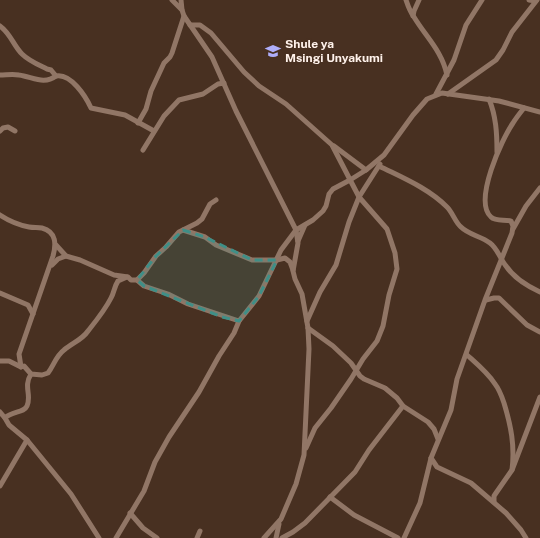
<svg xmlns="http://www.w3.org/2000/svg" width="540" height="538" font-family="'Public Sans',sans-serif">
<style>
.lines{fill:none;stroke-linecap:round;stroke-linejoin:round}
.minor{stroke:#917666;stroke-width:5}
.marked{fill:#3f8f87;fill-opacity:0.2;stroke:#3f8f87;stroke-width:3;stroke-dasharray:8 5;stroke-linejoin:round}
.labels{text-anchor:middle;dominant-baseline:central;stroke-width:3.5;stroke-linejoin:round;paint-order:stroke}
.poi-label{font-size:12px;font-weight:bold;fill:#fff2eb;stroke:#483021;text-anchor:start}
</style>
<rect width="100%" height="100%" fill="#483021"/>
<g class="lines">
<g class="minor">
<polyline points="172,0 182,10 184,16 212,57 236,111 296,230 298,243 293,271 295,279 302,294 308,328 309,349 304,455 296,484 281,519 264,538"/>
<polyline points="181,0 182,10"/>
<path d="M406 0C408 6 410 12 414 17 426 37 442 51 447 75"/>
<polyline points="529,0 536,1"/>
<polyline points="413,16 414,11 419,0"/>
<polyline points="190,25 200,25 211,33 244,72 259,86 286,104 332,145 359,197 387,229 395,253 397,269 389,295 383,326 377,341 363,359 351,379 331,408 315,428 306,448"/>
<path d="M0 26C11 34 13 45 22 54 29 61 39 65 47 69L51 70 56 76C71 73 86 97 91 108L125 115 154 131"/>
<path d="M0 75C6 75 13 74 19 75 33 77 44 85 56 76"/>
<polyline points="436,94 454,60 466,25 482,0"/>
<polyline points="448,94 496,60 503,50 512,32 537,0"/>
<path d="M489 99C496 116 497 133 497 152"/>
<polyline points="138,123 146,109 151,91 164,63 170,57 172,53 184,16"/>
<polyline points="0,131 3,128 8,127 15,131"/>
<polyline points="334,146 366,170"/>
<polyline points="143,150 164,116 179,100 203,94 218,84 224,83"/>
<path d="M379 166C403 178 428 188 447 207 453 213 455 222 461 227 469 235 481 236 490 243 498 249 500 259 506 266 514 278 527 286 540 292"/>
<path d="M0 215C9 221 19 225 29 227 34 228 38 227 42 228 57 232 56 245 53 256L19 354 21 367"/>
<polyline points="513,229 526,206 540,188"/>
<polyline points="183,230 205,237 216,245 252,260 277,260 285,258 290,262 293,270"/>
<polyline points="298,241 305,225"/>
<polyline points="56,245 66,256 80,260 114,275 128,277 131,280 137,280 144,286 168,294 188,304 239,321"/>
<polyline points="52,265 58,259 66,256"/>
<polyline points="137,280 144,273 156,256 166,247 179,232 197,223 202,219 210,204 216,200"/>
<polyline points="0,293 28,305 33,314"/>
<polyline points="486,300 494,298 499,298 527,325 540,332"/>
<polyline points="307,321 320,292 336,265 349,222 359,197 380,164"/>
<polyline points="308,328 333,346 351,363 360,376 364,379 385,388 397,398 403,406 428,422 434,429 438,439"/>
<path d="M467 355C477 364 488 373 495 384 499 389 502 397 504 403 511 426 515 446 512 470"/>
<path d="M0 361H9L21 367 24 366 31 374 42 375 48 373C54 365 56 356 64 350 72 343 82 340 88 331 96 321 105 310 111 298 114 293 114 287 118 281L127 277"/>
<path d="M31 374C23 387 32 395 27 406 24 413 12 411 5 418L9 425 27 440 71 494 99 538"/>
<polyline points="0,412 5,418"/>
<polyline points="431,458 437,467 471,483 506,513 521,530 526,538"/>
<polyline points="0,486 27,440"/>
<polyline points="330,497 354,515 398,538"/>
<polyline points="494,502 494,496 496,493 512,470 540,397"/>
<polyline points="130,513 143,528 157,538"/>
<polyline points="116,538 144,491 155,462 169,437 199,392 219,356 234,333 239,321 259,296 281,250 296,230 313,220 323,211 326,206 329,194 333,189 350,180 366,170 384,155 413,115 427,99 442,93 499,101 540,112"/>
<polyline points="197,538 200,531"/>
<polyline points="276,538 279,524"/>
<polyline points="282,538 293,532 305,523 355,472 369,450 403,406"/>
<path d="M404 538 420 503 431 458 451 410 457 379 485 300 512 233 513 226 511 221C505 219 496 222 491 217 473 201 502 139 513 123 516 118 520 113 524 108"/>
</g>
</g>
<path class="marked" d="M183 230 205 237 252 260H277L259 296 239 321 222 317 144 286 137 280 156 256Z"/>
<defs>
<g id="school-bare" transform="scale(1.2)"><path d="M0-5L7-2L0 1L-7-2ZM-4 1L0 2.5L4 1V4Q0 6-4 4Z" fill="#afaefa" stroke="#483021" stroke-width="2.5" paint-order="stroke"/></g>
</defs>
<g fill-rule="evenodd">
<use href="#school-bare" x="273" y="51"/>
</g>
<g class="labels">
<g class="poi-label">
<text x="285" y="44">Shule ya<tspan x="285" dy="14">Msingi Unyakumi</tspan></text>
</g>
</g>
</svg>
